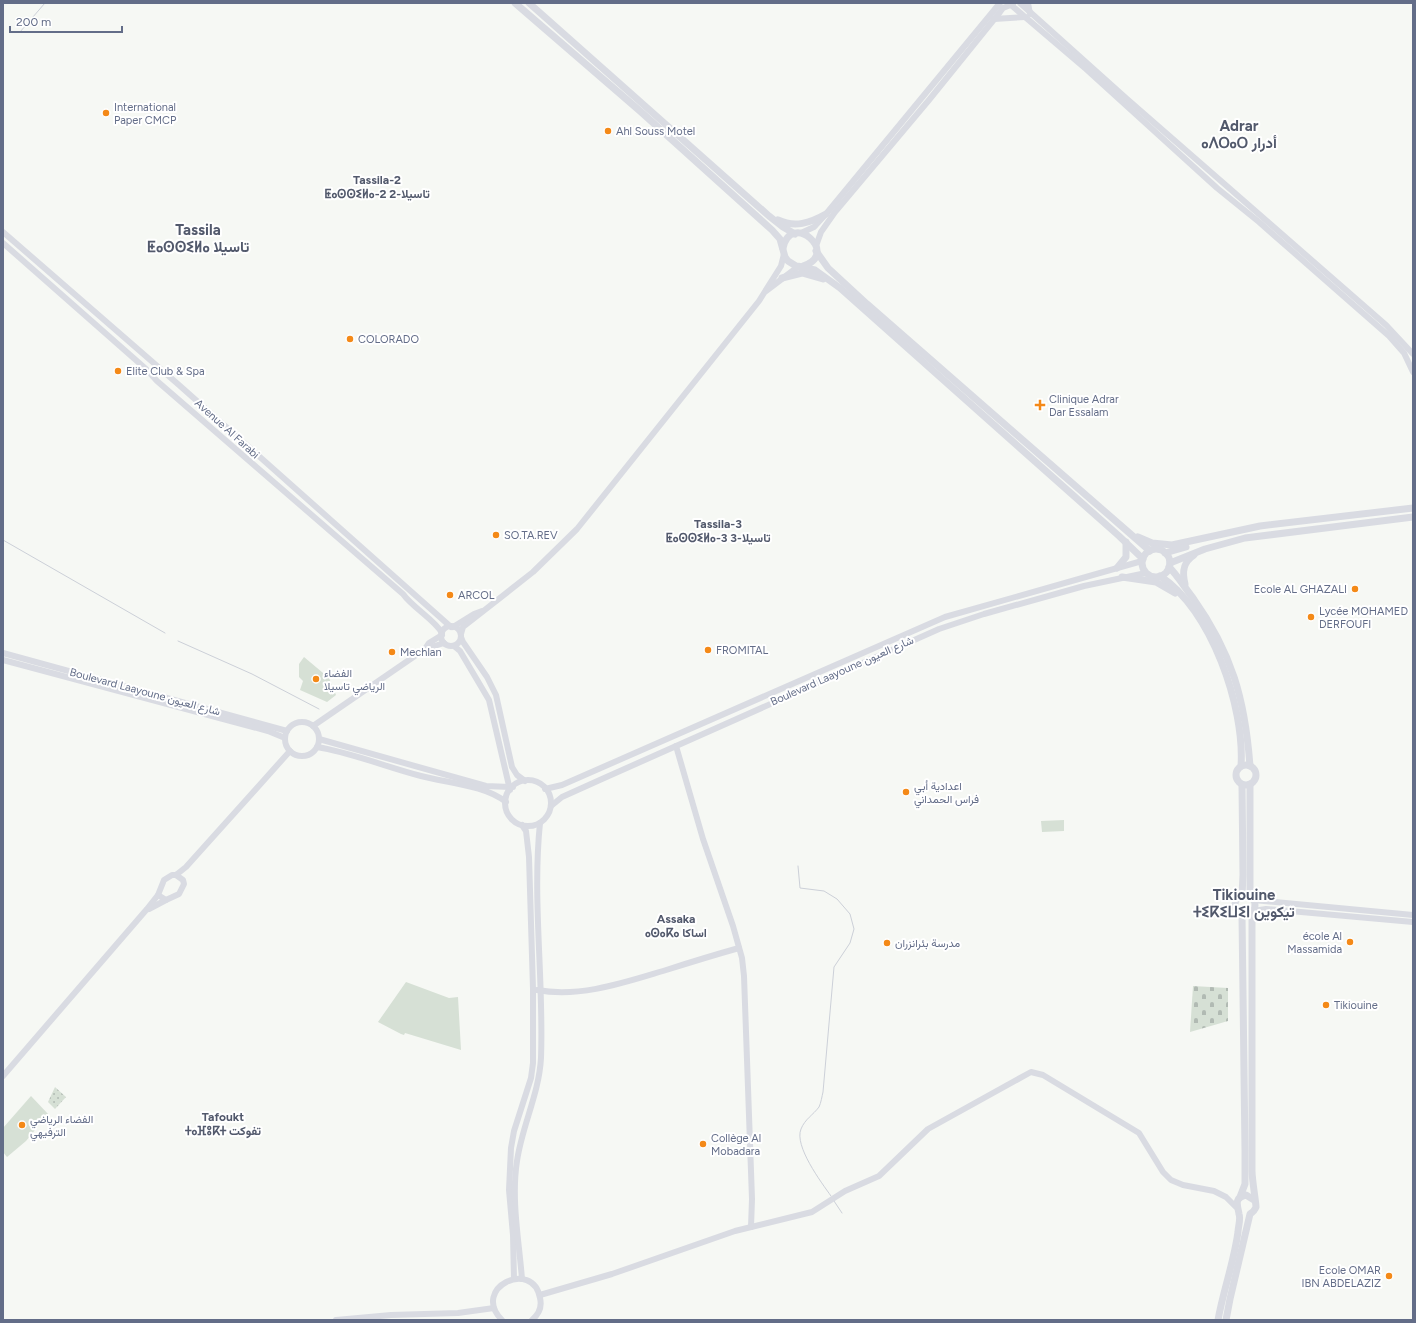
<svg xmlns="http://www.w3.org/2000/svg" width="1416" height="1323" font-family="Figtree,Vazirmatn,'Noto Sans Tifinagh',sans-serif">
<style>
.cemetery{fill:url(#cemetery-stones)}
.park{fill:url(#park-dots)}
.garden{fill:#d6e0d5}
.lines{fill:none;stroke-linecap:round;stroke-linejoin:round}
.stream{stroke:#ccd0d8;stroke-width:1}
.secondary{stroke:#d9dbe2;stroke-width:6}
.primary{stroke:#d9dbe2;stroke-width:6}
.highway{stroke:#d9dbe2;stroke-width:7}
.poi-dot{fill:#f48917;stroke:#fff;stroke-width:1.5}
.labels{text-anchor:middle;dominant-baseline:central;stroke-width:4;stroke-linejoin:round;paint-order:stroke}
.poi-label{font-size:11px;fill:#636d88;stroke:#fff;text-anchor:start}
.street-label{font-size:11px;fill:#636d88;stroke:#fff}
.neighbourhood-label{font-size:12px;font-weight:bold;fill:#52596c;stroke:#fff}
.district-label{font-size:15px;font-weight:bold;fill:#52596c;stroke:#fff}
</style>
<defs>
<pattern id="cemetery-stones" width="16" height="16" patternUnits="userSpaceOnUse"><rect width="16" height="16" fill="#d6e0d5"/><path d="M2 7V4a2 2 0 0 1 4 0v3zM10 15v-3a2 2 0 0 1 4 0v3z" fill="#b1bab3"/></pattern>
<pattern id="park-dots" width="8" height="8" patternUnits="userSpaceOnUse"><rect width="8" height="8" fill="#d6e0d5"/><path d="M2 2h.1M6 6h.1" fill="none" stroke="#b1bab3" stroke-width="1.8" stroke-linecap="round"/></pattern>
</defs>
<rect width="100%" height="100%" fill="#f6f8f4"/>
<polygon class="cemetery" points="1193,986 1228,988 1228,1021 1190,1032"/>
<polygon class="park" points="55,1087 66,1097 55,1109 48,1102"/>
<g class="garden">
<polygon points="304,657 329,678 336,695 327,702 300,690 303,681 299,677 299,664"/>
<polygon points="1064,820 1064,831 1042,832 1041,821"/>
<polygon points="406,982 449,998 458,997 461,1050 405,1033 404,1035 401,1034 378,1022"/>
<polygon points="31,1096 48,1114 26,1141 7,1157 3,1152 3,1128"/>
</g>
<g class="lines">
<g class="stream">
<polyline points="20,32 45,3"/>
<polyline points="3,540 165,633"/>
<polyline points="178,641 252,674 319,709"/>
<path d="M798 866 800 888 824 891 837 899 850 914 854 929 850 943 834 967 823 1092C822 1096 821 1103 819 1107 813 1115 805 1119 801 1129 794 1146 821 1182 831 1196"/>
<polyline points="834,1201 842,1213"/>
</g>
<g class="secondary">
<polyline points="1020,3 1127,99 1386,325 1413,354"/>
<polyline points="1028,3 1030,14"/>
<polyline points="1011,5 1086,69 1217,188 1259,222 1389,336 1404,353 1413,372"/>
<polyline points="994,19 1025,17"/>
<polyline points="3,232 179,385 451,627"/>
<polyline points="801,233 814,227 826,214 1000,3"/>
<path d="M3 243 146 369 157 381 403 594C413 608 435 620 442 633"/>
<polyline points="816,246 821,232 835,212 929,100 1000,12 1003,8 1013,4"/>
<polyline points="461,637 463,642 487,677 496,695 512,767 517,775 525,781"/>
<polyline points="454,646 460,651 489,700 510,790"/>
<polyline points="3,653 287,731"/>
<polyline points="3,660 268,731 285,738"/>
<polyline points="319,739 486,786 513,787"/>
<polyline points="676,746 703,839 733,926 742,958 744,976 752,1199 751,1227"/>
<path d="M317 747C353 753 386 767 421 776 447 783 485 785 506 802"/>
<circle cx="528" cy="803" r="23"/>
<polyline points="545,789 562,785 945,617 1142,561"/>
<polyline points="551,806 562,797 602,779 939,629 984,614 1084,586 1146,573"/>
<polyline points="1253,900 1413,915"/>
<polyline points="1253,911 1266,909 1413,922"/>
<path d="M537 990C579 998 623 983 663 971 688 963 714 955 739 948"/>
<polyline points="514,1279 513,1235 509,1190 511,1148 514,1131 531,1078 533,1063 533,989 529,857 526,831 522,825"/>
<path d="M522 1279C519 1241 511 1199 517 1161 522 1126 539 1094 541 1058 544 980 532 900 540 823"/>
<polyline points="540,1295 612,1274 735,1231 812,1212 845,1191 879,1176 928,1129 1031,1072 1043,1075 1139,1133 1163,1172 1171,1180 1183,1185 1214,1191 1226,1197 1236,1207"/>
<polyline points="336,1320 391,1315 458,1313 494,1308"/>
<path d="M502 1320C470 1288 533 1258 540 1298 542 1306 539 1314 532 1320"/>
</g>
<g class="primary">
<polyline points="766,291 799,266"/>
<circle cx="451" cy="636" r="10"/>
<polyline points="453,627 474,614 482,611"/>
<polyline points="461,634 463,627 533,572 577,529 759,301 781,266 784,254"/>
<polyline points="425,649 429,643 442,635"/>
<circle cx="302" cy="739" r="17"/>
<polyline points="313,726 425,649 444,643"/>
<polyline points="158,895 166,900 179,894 184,884 183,880 176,875"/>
<polyline points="149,909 166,900"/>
<polyline points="3,1076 147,909 158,895 164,880 172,875 176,875 186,867 290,751"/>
</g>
<g class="highway">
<polyline points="515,3 640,111 772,230 780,239 785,257 788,261 796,266 815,270 840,288 1119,536 1143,559"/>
<polyline points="529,3 769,216 783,227 795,234"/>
<path d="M778 220C795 228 810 223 826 214"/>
<path d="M783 248C791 210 841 254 803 266"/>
<polyline points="816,251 828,268 867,304 1150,551"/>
<polyline points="782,278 802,273 823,279"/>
<polyline points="1138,537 1152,543 1172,545 1260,526 1413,508"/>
<circle cx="1156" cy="563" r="14"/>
<polyline points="1165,553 1186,547"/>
<polyline points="1170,563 1205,549 1245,538 1413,517"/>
<path d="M1169 567C1178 576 1185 588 1193 598 1232 653 1245 699 1250 766"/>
<polyline points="1117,568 1126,557 1126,542"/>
<path d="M1160 576C1211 609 1245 707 1241 766"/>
<polyline points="1122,577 1156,582 1175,593"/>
<path d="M1185 584C1182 572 1183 562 1194 555"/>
<circle cx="1246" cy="775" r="10"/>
<polyline points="1250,784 1250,897"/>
<circle cx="1245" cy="905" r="10"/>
<polyline points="1242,896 1243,875 1242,785"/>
<polyline points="1240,1197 1245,1184 1245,1151 1242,915"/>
<path d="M1218 1320C1223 1291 1234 1262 1238 1232 1238 1227 1241 1219 1239 1214 1238 1206 1233 1198 1246 1195L1254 1200"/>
<path d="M1226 1320 1230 1299 1250 1214C1253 1212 1255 1210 1256 1207 1256 1203 1252 1179 1252 1171V913"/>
</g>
</g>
<g class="poi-dot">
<circle cx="106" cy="113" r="4"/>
<circle cx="608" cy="131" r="4"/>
<circle cx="350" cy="339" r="4"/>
<circle cx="118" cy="371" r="4"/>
<path d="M1038 399h4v4h4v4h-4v4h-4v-4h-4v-4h4z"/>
<circle cx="496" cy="535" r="4"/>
<circle cx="1355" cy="589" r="4"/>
<circle cx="450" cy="595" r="4"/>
<circle cx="1311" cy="617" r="4"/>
<circle cx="708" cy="650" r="4"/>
<circle cx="392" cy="652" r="4"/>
<circle cx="316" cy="679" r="4"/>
<circle cx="906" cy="792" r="4"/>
<circle cx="1350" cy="942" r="4"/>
<circle cx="887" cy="943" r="4"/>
<circle cx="1326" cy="1005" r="4"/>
<circle cx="22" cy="1125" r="4"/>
<circle cx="703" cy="1144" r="4"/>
<circle cx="1389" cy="1276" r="4"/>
</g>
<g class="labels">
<g class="poi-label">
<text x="114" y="107">International<tspan x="114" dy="13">Paper CMCP</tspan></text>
<text x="616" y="131">Ahl Souss Motel</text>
<text x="358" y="339">COLORADO</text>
<text x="126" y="371">Elite Club &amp; Spa</text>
<text x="1049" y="399">Clinique Adrar<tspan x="1049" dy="13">Dar Essalam</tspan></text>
<text x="504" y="535">SO.TA.REV</text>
<text x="1347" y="589" text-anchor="end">Ecole AL GHAZALI</text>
<text x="458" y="595">ARCOL</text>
<text x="1319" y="611">Lycée MOHAMED<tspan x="1319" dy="13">DERFOUFI</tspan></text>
<text x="716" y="650">FROMITAL</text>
<text x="400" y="652">Mechlan</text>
<text x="324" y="673">الفضاء<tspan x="324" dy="13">الرياضي تاسيلا</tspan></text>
<text x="914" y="786">اعدادية أبي<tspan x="914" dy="13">فراس الحمداني</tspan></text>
<text x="1342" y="936" text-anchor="end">école Al<tspan x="1342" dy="13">Massamida</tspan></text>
<text x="895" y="943">مدرسة بئرانزران</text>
<text x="1334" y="1005">Tikiouine</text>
<text x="30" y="1119">الفضاء الرياضي<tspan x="30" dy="13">الترفيهي</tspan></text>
<text x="711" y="1138">Collège Al<tspan x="711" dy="13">Mobadara</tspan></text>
<text x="1381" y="1270" text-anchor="end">Ecole OMAR<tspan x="1381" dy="13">IBN ABDELAZIZ</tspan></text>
</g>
<g class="street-label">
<text transform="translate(227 429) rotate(42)">Avenue Al Farabi</text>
<text transform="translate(842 671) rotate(-24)">Boulevard Laayoune شارع العيون</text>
<text transform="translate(145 692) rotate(15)">Boulevard Laayoune شارع العيون</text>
</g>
<g class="neighbourhood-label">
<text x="377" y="180">Tassila-2<tspan x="377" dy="14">ⵟⴰⵙⵙⵉⵍⴰ-2 2-تاسيلا</tspan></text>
<text x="718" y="524">Tassila-3<tspan x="718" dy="14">ⵟⴰⵙⵙⵉⵍⴰ-3 3-تاسيلا</tspan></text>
<text x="676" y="919">Assaka<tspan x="676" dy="14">ⴰⵙⴰⴽⴰ اساكا</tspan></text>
<text x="223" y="1117">Tafoukt<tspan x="223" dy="14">ⵜⴰⴼⵓⴽⵜ تفوكت</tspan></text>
</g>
<g class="district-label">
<text x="1239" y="126">Adrar<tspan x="1239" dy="17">ⴰⴷⵔⴰⵔ أدرار</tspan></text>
<text x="198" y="230">Tassila<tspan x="198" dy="17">ⵟⴰⵙⵙⵉⵍⴰ تاسيلا</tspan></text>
<text x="1244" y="895">Tikiouine<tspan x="1244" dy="17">ⵜⵉⴽⵉⵡⵉⵏ تيكوين</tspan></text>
</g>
</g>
<rect width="1416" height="1323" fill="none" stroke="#636d88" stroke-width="8"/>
<path d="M10 26v6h112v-6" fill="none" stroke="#636d88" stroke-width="2"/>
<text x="16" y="26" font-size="12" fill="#636d88" stroke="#ffffff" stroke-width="3" paint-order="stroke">200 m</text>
</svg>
